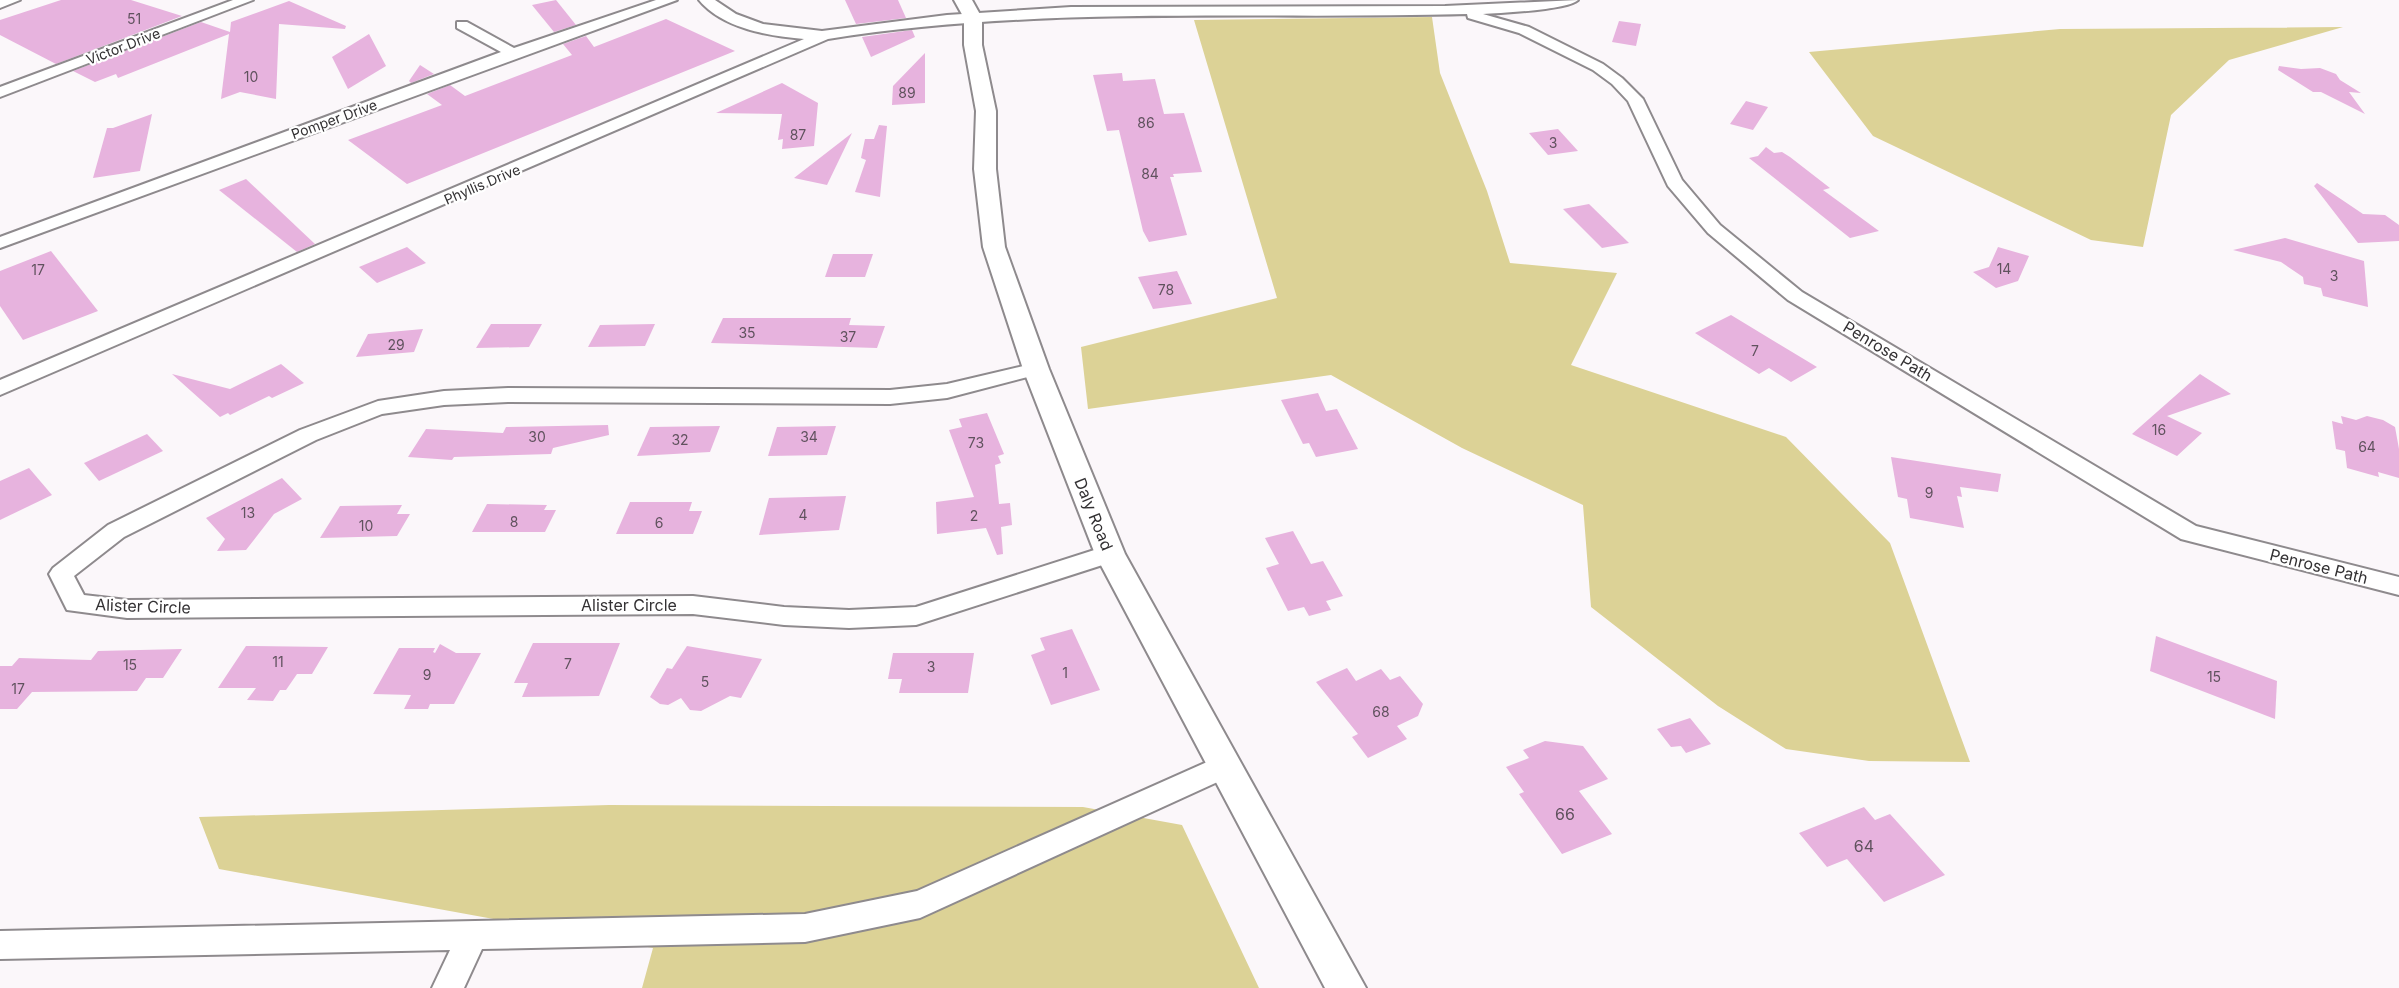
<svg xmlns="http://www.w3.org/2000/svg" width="2399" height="988" font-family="Inter,sans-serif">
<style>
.green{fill:#dcd296}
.building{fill:#e7b3de}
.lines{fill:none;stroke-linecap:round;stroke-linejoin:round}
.minor-casing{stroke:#8e8a8d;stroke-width:4}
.tertiary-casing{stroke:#8e8a8d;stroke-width:4}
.minor{fill:#fff;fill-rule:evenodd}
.tertiary{fill:#fff;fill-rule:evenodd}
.labels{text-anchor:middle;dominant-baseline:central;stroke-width:4.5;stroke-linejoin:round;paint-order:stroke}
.number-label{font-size:14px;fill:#60525e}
.far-street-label{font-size:14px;fill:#333133;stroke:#fff}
.street-label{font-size:16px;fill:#333133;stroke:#fff}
.near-number-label{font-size:16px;fill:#60525e}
</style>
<rect width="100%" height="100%" fill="#fbf7fa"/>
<g class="green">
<polygon points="1432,17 1440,73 1487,191 1510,263 1617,273 1571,365 1786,437 1890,543 1970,762 1869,761 1786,749 1718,706 1591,607 1583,505 1462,448 1331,375 1088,409 1081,347 1277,298 1194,20"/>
<polygon points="2343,27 2229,60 2171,115 2143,247 2091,240 1873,136 1809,52 2060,29"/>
<polygon points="609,805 1083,807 1182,825 1259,988 642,988 653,948 219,869 199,817"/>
</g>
<g class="building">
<polygon points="61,0 131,0 182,16 56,64 0,35 0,20"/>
<polygon points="556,0 576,25 554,32 532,5"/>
<polygon points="845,0 898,0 906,18 856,24"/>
<polygon points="289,1 346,26 345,29 279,24 276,99 240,92 221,99 229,34 118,78 116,74 95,82 73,71 201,22 230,32 231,22"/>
<polygon points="666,19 735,51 407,184 348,140 442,105 427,94 450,85 465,96 572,55 563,44 586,36 594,47"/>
<polygon points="1619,21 1641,24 1636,46 1612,42"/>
<polygon points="912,30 915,37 871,57 862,37"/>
<polygon points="369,34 386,66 348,89 332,57"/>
<polygon points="925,53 925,103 892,105 893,86"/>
<polygon points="420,65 434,74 411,83 409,81"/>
<polygon points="2279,66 2301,69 2320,68 2336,74 2340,80 2361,93 2349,92 2365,114 2321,92 2313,92 2278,70"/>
<polygon points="1122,73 1123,81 1155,79 1164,114 1184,113 1202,172 1173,174 1174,177 1170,177 1187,235 1149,242 1143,231 1119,130 1107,131 1093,75"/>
<polygon points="782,83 818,103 814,146 782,149 783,139 778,140 782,114 716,113"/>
<polygon points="1746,101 1768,107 1753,130 1730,124"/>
<polygon points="152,114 140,171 93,178 107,128 113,128"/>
<polygon points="879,125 887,126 880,197 855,192 866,160 861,158 865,139 874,139"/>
<polygon points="1558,129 1578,151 1548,155 1529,133"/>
<polygon points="852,133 827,185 794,178"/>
<polygon points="1766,147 1774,153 1782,152 1790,157 1830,188 1823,190 1879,231 1850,238 1749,158 1758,156"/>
<polygon points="246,179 315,244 297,252 219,190"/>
<polygon points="2317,183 2363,214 2385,215 2399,225 2399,241 2358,243 2314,186"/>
<polygon points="1589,204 1629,243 1602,248 1563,209"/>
<polygon points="2285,238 2364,261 2368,307 2323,296 2321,288 2304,284 2303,277 2281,262 2233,250"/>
<polygon points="407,247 426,263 377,283 359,267"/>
<polygon points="1998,247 2029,256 2018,281 1996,288 1973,272 1989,267"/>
<polygon points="51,251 98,311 23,340 0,306 0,271"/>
<polygon points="833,254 873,254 865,277 825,277"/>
<polygon points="1177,271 1192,304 1153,309 1138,277"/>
<polygon points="1731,315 1817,367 1791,382 1769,368 1759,374 1695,333"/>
<polygon points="723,318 851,318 849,325 885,326 877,348 711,343"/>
<polygon points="491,324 542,324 529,347 476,348"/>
<polygon points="655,324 645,346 588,347 600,325"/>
<polygon points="423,329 414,352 356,357 368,334"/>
<polygon points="281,364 304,383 272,398 269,396 230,415 228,413 220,417 172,374 230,389"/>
<polygon points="2200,374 2231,394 2167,416 2202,433 2177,456 2132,434"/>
<polygon points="1318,393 1326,411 1337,409 1358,449 1316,457 1309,443 1303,444 1281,400"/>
<polygon points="987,413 1004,454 998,456 1001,463 995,465 999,504 1010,503 1012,525 1001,527 1003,554 997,555 986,528 937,534 936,502 974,497 949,430 962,427 959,419"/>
<polygon points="2341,416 2356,420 2367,416 2383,420 2395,427 2399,449 2399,478 2378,472 2379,477 2347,468 2345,451 2336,449 2332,421 2343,424"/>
<polygon points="608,425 609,435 553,448 551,454 454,457 452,460 408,457 426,429 503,433 506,427"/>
<polygon points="720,426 710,452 637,456 650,427"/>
<polygon points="836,426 827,455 768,456 777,427"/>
<polygon points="147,434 163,451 99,481 84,463"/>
<polygon points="1891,457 2001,474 1998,492 1960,487 1962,497 1957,496 1964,528 1910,518 1907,499 1898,497"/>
<polygon points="29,468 52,495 0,520 0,481"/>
<polygon points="282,478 302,499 274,514 246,550 217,551 225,539 206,518"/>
<polygon points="846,496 839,530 759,535 769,498"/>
<polygon points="630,502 692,502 689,511 702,511 693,534 616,534"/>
<polygon points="487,504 547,505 544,510 556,510 545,532 472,532"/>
<polygon points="402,505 397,514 410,514 397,536 320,538 340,506"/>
<polygon points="1293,531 1311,564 1323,561 1343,596 1326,601 1331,610 1309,616 1304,607 1288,611 1266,568 1279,564 1265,538"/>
<polygon points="1072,629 1100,690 1051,705 1031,655 1045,650 1040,638"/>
<polygon points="2156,636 2277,681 2275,719 2150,671"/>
<polygon points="533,643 620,643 599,696 522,697 528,683 514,683"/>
<polygon points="440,644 456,653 481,653 454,704 430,704 428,709 404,709 411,695 373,694 399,648 435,648 433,652 435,653"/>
<polygon points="246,646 328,647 312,674 297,674 286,690 280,690 273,701 247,700 256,688 218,688"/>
<polygon points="687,646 762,659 741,698 730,696 701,711 690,710 681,698 668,705 660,704 650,697 667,668 672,669"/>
<polygon points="182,649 163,678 146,678 137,691 32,692 17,709 0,709 0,666 12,666 19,658 91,660 98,651"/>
<polygon points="893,653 974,653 968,693 899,693 902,679 888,679"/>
<polygon points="1347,668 1356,681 1381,669 1390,680 1400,676 1423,704 1418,716 1397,726 1407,739 1368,758 1352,737 1358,734 1316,682"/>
<polygon points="1690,718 1711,744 1686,753 1681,746 1671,747 1657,729"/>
<polygon points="1545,741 1583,746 1608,779 1579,791 1612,834 1562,854 1519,794 1524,792 1506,767 1529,758 1523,750"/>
<polygon points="1864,807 1875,820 1890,814 1945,875 1884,902 1847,859 1827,867 1799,833"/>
</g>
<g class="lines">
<g class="minor-casing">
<g id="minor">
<polygon points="0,0 20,0 0,8"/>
<polygon points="233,0 253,0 0,97 0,87"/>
<polygon points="656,0 677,0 0,248 0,237 501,52 457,28 457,22 467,22 514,48"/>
<path d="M699 0H715L736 14 763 24 822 31 947 15 1071 7 1445 6 1578 0C1568 10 1501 13 1483 14L1529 27 1603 64 1622 78 1643 99 1682 180 1720 225 1802 292 2196 526 2399 577V595L2181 539 1788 300 1708 233 1668 186 1628 101 1612 84 1593 70 1519 33 1468 18 1467 14C1251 20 1043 5 828 39L0 395V380L804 39C770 36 723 29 699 0Z"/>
<polygon points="1036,363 1043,365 1046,369 1043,373 947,398 890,404 508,402 444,405 382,414 316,440 124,537 74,576 84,595 127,600 693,596 784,607 849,610 916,607 1110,545 1118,548 1122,554 1118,560 916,625 849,628 784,625 693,614 127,618 67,610 49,574 53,568 108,525 300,430 378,401 444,391 508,388 890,390 947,384"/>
<polygon points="1225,754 1235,758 1239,766 1235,774 920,918 805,942 482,949 464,988 432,988 450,950 0,959 0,931 805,914 917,891"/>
</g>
</g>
<g class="tertiary-casing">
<polygon id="tertiary" points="954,0 972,0 982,18 982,45 996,111 996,169 1005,247 1049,369 1125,554 1366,988 1325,988 1095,554 1023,369 983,247 974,169 976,111 964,45 964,18"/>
</g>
<use href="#minor" class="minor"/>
<use href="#tertiary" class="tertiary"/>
</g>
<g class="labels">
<g class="number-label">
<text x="134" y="18">51</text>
<text x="251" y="76">10</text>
<text x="907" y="92">89</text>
<text x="1146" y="122">86</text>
<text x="798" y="134">87</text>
<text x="1553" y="142">3</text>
<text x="1150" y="173">84</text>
<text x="2004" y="268">14</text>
<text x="38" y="269">17</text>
<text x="2334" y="275">3</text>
<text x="1166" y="289">78</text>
<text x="747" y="332">35</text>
<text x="848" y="336">37</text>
<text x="396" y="344">29</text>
<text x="1755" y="350">7</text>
<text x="2159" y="429">16</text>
<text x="537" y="436">30</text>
<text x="809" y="436">34</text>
<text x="680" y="439">32</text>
<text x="976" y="442">73</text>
<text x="2367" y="446">64</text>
<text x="1929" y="492">9</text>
<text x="248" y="512">13</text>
<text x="803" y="514">4</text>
<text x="974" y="515">2</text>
<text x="514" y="521">8</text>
<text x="659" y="522">6</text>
<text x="366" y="525">10</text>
<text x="278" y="661">11</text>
<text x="568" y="663">7</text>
<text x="130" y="664">15</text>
<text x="931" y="666">3</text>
<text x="1065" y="672">1</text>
<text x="427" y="674">9</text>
<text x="2214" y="676">15</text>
<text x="705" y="681">5</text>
<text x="18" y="688">17</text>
<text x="1381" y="711">68</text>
</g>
<g class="far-street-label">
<text transform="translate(123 46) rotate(-21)">Victor Drive</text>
<text transform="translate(334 119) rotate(-20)">Pomper Drive</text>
<text transform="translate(482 184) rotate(-23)">Phyllis Drive</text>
</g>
<g class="street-label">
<text transform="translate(1888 351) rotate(31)">Penrose Path</text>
<text transform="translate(1094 514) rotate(68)">Daly Road</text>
<text transform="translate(2319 566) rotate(14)">Penrose Path</text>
<text x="629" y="605">Alister Circle</text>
<text transform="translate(143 606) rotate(2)">Alister Circle</text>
</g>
<g class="near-number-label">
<text x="1565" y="814">66</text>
<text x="1864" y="846">64</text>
</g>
</g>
</svg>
